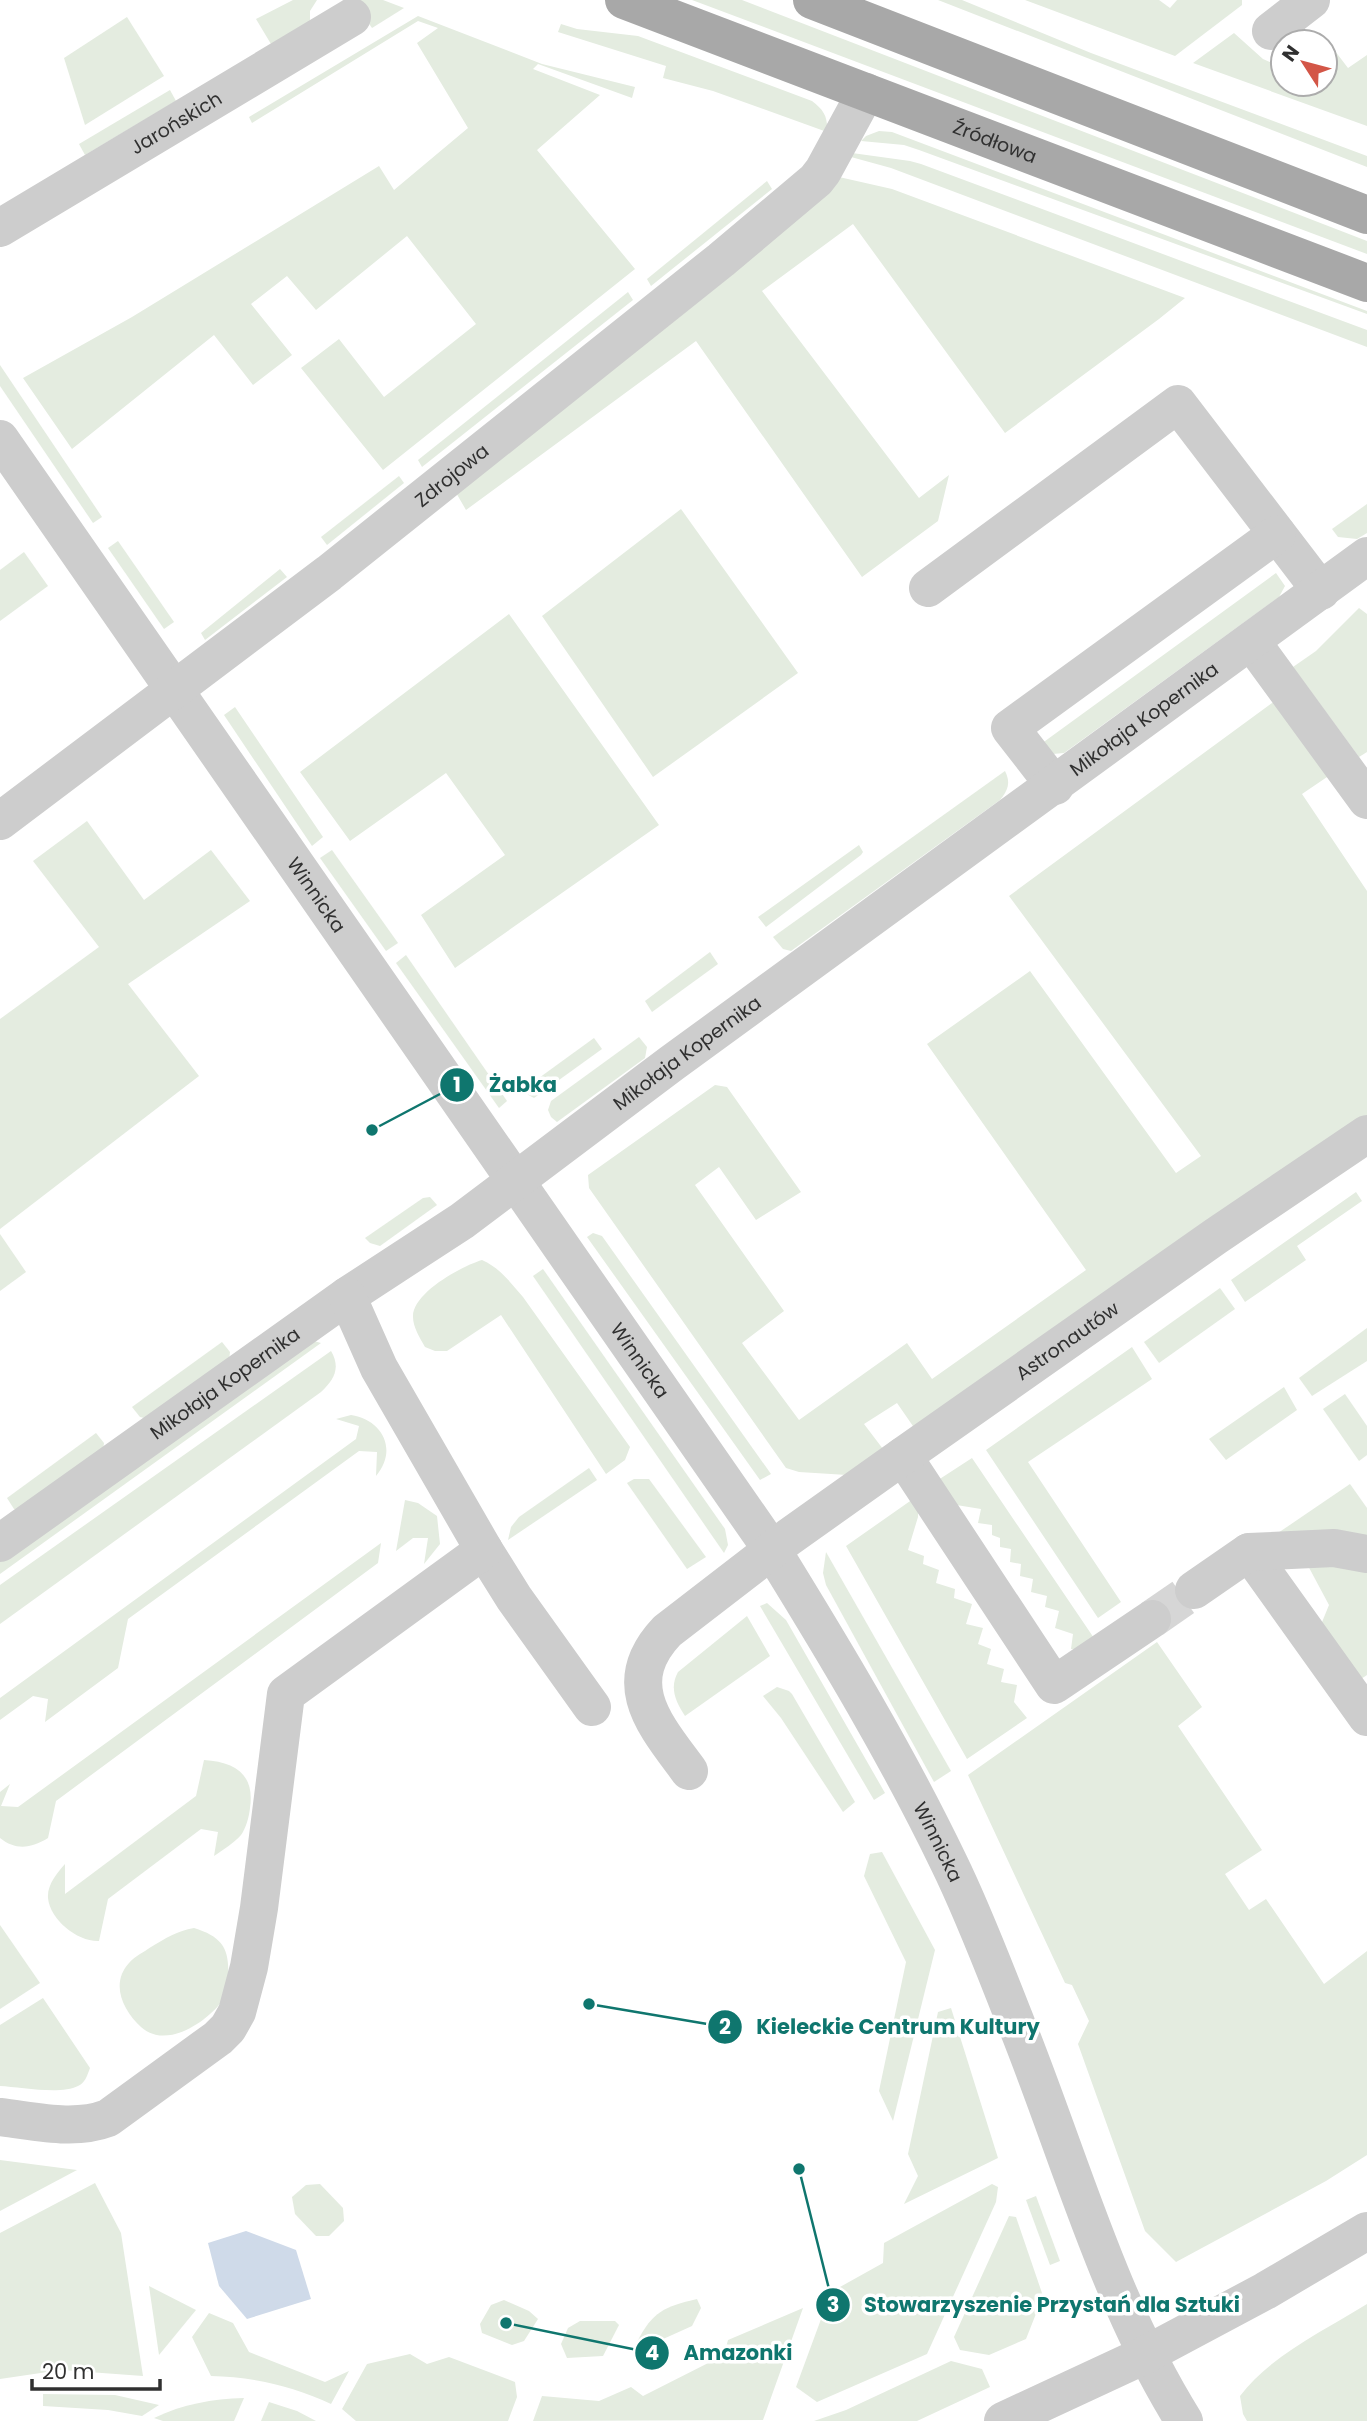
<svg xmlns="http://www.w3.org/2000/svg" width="1367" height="2421" font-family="Poppins,sans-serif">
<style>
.green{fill:#e4ece0}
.water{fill:#cfdae9}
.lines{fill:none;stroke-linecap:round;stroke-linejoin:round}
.minor-tunnel{stroke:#d6d6d6;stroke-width:38;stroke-dasharray:38 19;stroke-linecap:butt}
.minor{stroke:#cdcdcd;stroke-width:38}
.major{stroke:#a8a8a8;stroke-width:38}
.labels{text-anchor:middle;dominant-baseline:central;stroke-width:7;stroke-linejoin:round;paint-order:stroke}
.street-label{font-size:19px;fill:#303030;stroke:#fff}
.leader{fill:none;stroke:#0f766e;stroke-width:2.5}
.callout-dot{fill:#0f766e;stroke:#fff;stroke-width:2.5}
.mark-label{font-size:21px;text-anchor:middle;font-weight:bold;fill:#fff}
.callout-label{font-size:21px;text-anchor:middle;font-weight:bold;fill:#0f766e;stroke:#fff;stroke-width:7;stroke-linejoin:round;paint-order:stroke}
</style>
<rect width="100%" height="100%" fill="#fff"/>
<g class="green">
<polygon points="293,0 317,0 310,11 310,21 271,44 256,19"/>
<polygon points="353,0 383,0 404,8 372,28"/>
<polygon points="692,0 742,0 1367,241 1367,254"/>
<polygon points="938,0 962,0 1091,53 1367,156 1367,167"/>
<polygon points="1025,0 1159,0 1170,8 1177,0 1242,0 1242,5 1175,56"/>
<polygon points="418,16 542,64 635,87 632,98 538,64 533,69 600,95 537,150 635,269 383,470 301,368 339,339 384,397 476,324 407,236 316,310 287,276 251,304 292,355 253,385 214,335 72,449 23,378 132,317 379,166 394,190 468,128 417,43 438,28 418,21 252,123 249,117"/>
<polygon points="127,17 164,76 85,125 64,58"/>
<path d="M561 24 577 29 638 36 812 101C824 110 828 117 827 132L713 91 663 78 666 66 558 32Z"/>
<polygon points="1234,33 1263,59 1283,68 1283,84 1325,84 1325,52 1332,47 1348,68 1367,55 1367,126 1193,63"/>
<polygon points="170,90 176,101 85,155 79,144"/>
<polygon points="879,131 892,132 1367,311 1367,314 919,150 904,145 861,141 866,136"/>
<polygon points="852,153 910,161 921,164 1367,330 1367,347 891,168 851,157"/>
<polygon points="839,177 892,189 1185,298 1159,319 1005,433 853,224 762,291 919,498 949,475 938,521 862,577 696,341 466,510 455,491"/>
<polygon points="767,181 772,189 651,286 647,279"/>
<polygon points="628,292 633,300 422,467 418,460"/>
<polygon points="0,365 102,517 93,523 0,386"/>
<polygon points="399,476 404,483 327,545 321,537"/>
<polygon points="1367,504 1367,533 1357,539 1338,537 1332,529"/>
<polygon points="681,509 798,673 653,777 542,616"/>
<polygon points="118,541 174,622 164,629 108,548"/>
<polygon points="24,552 48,586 0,621 0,570"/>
<polygon points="280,569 287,577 205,640 201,633"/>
<polygon points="1276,573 1285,586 1279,597 1064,753 1053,754 1041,744"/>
<polygon points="1359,608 1367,614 1367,752 1359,757 1293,667 1316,651"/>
<polygon points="509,614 659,825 455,968 421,915 505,855 446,773 350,841 300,772"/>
<polygon points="1276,700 1330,775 1302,794 1367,891 1367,1116 915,1429 897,1403 864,1424 883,1449 847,1475 799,1472 786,1468 589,1188 588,1175 715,1085 727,1087 801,1192 756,1220 719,1167 695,1185 784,1311 742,1343 799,1420 907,1343 932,1379 1086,1270 927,1044 1030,971 1176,1173 1201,1156 1009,896"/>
<polygon points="235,707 323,837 312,846 224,715"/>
<path d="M1005 771C1011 783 1008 790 1000 800L791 951 783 949 773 937Z"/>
<polygon points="87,821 144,900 211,850 250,901 128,984 199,1076 0,1229 0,1019 99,947 33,861"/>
<polygon points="859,845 863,852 861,855 766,927 758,917"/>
<polygon points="332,850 398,943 386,951 320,858"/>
<polygon points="710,952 718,964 652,1012 645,1001"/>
<polygon points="406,955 507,1101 499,1108 396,963"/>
<polygon points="639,1037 647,1047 645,1058 557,1122 551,1117 548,1110 551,1101"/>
<polygon points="594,1038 602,1049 534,1098 521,1091"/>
<polygon points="1356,1192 1362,1201 1297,1246 1306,1260 1245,1302 1231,1280"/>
<polygon points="430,1197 437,1205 380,1246 370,1243 365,1238 423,1198"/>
<polygon points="593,1233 602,1236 771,1474 760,1480 587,1237"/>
<polygon points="0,1234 26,1272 0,1291"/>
<path d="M482 1260C500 1268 510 1282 523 1297L630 1447 625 1460 606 1474 501 1315 447 1351H435L425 1347C420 1338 413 1327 413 1317 412 1293 462 1266 482 1260Z"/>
<polygon points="543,1269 725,1529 728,1545 724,1553 533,1276"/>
<polygon points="1220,1288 1235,1309 1159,1363 1144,1342"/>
<polygon points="1367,1328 1367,1361 1312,1396 1299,1378"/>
<polygon points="314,1341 321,1343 0,1574 0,1561"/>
<polygon points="222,1342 230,1352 229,1360 148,1419 140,1417 132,1407"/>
<polygon points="1132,1347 1152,1379 1028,1462 1121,1602 1098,1618 986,1450"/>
<path d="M331 1351C341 1368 334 1380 321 1392L0 1624V1585Z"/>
<polygon points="1284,1387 1297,1410 1226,1460 1209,1439"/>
<polygon points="1345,1394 1367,1426 1367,1455 1359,1461 1323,1409"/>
<path d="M351 1415C383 1420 398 1450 376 1476L377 1452 359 1451 128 1619 118 1668 45 1722 48 1699 33 1696 0 1720V1698L356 1439 359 1426 336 1419Z"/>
<polygon points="96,1433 104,1443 103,1451 22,1510 14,1509 7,1498"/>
<polygon points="972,1458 1098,1644 1080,1650 1071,1649 1073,1634 1055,1628 1059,1611 1045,1607 1047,1596 1031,1592 1033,1579 1020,1576 1021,1564 1010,1562 1011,1549 1000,1547 1000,1538 992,1535 992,1525 978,1523 981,1509 944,1503 932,1484"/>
<polygon points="589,1468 597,1480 508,1540 511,1527 519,1517"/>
<polygon points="634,1479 649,1479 706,1557 687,1569 627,1483"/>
<polygon points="1350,1484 1367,1508 1367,1545 1278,1533"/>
<polygon points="913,1499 918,1512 918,1517 908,1550 924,1556 923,1564 939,1570 936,1583 955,1589 954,1598 972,1604 966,1624 983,1628 978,1644 991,1649 987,1664 1004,1669 1001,1682 1017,1685 1014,1702 1027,1718 967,1759 846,1546"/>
<polygon points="405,1500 418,1503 437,1516 440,1544 424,1564 428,1538 413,1538 396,1551"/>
<path d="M381 1543 378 1563 56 1801 48 1838C32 1848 16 1851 0 1838V1792L10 1784 1 1806 18 1807Z"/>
<polygon points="826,1552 951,1771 934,1782 826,1585 823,1573"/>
<polygon points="1306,1562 1367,1563 1367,1675 1358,1681 1320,1627 1329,1605"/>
<polygon points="767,1603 786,1620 885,1793 874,1800 760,1606"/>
<path d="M747 1616 770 1656 685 1716C676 1702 669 1688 678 1672Z"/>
<polygon points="1157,1642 1202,1707 1178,1726 1262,1850 1225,1874 1249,1910 1266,1899 1324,1984 1367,1951 1367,2155 1326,2181 1176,2262 1145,2231 1078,2044 1089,2021 1072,1985 1065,1983 968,1775"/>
<polygon points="777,1687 789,1691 792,1694 855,1802 843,1812 781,1718 763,1696"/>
<path d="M204 1760C235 1762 255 1774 250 1808 249 1817 246 1828 241 1835 234 1843 223 1850 214 1856L218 1832 201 1829 108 1899 99 1941C78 1942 50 1920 48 1898 47 1885 57 1873 65 1864V1894L196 1796Z"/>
<polygon points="882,1852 935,1950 893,2121 879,2091 906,1962 864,1876 870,1854"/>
<polygon points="0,1925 40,1983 0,2009"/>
<path d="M194 1928C223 1937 230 1949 228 1979 228 1986 227 1994 223 2000 207 2022 166 2050 141 2027 123 2010 110 1984 129 1963 135 1956 144 1952 151 1947 166 1938 177 1931 194 1928Z"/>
<path d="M43 1998 90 2068C87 2076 85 2083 78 2086 61 2095 19 2087 0 2086V2025Z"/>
<polygon points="951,2008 998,2158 904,2204 918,2176 908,2154 938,2012"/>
<polygon points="0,2160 77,2170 0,2211"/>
<polygon points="95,2183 121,2233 143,2376 61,2370 0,2379 0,2233"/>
<polygon points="320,2184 343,2208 344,2221 329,2236 316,2236 295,2214 292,2197 306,2185"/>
<polygon points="992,2184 998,2187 996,2202 927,2354 817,2402 796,2387 831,2292 883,2263 884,2243"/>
<polygon points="1036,2196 1060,2261 1050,2265 1026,2200"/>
<polygon points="1009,2216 1016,2217 1043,2296 1026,2339 989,2355 960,2350 954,2337"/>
<polygon points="149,2286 196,2310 159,2355"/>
<path d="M697 2299 701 2308 692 2326 641 2349 637 2342C653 2311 664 2307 697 2299Z"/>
<polygon points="504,2300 529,2311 538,2319 524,2341 512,2345 482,2333 480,2324 491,2305"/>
<path d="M1367 2304V2421H1247L1243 2414 1240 2396C1270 2356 1325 2330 1367 2304Z"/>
<polygon points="803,2308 763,2420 533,2421 542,2396 599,2401 631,2387 643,2396 724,2355 728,2340"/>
<path d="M209 2313 233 2323 249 2352 325 2382 349 2371 331 2404C293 2386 253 2377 211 2376L192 2337Z"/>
<polygon points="580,2321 615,2321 619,2325 603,2356 567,2358 561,2344 568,2328"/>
<polygon points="410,2354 427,2364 449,2357 515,2382 517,2397 508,2421 356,2421 342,2409 367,2364"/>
<polygon points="951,2361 982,2369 990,2387 917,2421 814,2421 846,2410"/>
<polygon points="43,2394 115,2395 159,2405 142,2416 108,2410 43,2406"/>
<path d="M244 2398 234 2421H163L154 2418C183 2404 212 2399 244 2398Z"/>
<polygon points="269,2402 297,2411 316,2421 261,2421"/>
</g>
<polygon class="water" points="246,2231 296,2250 311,2299 247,2319 219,2286 208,2243"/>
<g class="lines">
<polyline class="minor-tunnel" points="1152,1619 1194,1590"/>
<g class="minor">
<polyline points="1271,31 1311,0"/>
<path id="s1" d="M0 228 352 17"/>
<path id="s2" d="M0 439 772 1550C835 1652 897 1755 949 1863 975 1916 996 1973 1018 2028 1071 2161 1108 2299 1184 2421"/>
<polyline points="928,588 1178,404 1321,591"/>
<polyline points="1251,641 1367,800"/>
<polyline points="1055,786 1010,728 1277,534"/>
<path id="s3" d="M0 821 329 573 721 260 816 180 823 171 866 92"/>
<polyline points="903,1456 1054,1685 1152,1619"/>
<path id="s4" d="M0 1543 347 1296 462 1221 672 1063 1367 556"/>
<polyline points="484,1550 514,1598 592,1707"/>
<polyline points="1249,1552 1367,1717"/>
<polyline points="1194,1590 1249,1552 1334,1548 1367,1554"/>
<path id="s5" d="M689 1771C656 1726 617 1684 667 1631L789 1537 903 1456 1216 1236 1367 1134"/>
<path d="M0 2117C35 2121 74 2131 108 2118L218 2038 228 2028 237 2012 249 1967 259 1908 286 1694 484 1550 379 1368 347 1296"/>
<polyline points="1003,2421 1145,2355 1265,2291 1367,2231"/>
</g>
<g class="major">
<path id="s6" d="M624 0 1367 283"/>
<polyline points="812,0 1367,215"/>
</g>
</g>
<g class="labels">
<g class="street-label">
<text stroke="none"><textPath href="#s1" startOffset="205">Jarońskich</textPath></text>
<text stroke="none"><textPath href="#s6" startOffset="397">Źródłowa</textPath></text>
<text stroke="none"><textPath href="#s3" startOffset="569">Zdrojowa</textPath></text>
<text stroke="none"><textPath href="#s4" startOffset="1410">Mikołaja Kopernika</textPath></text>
<text stroke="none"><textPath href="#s2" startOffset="555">Winnicka</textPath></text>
<text stroke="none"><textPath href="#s4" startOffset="844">Mikołaja Kopernika</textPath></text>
<text stroke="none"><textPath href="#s5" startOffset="654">Astronautów</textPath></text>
<text stroke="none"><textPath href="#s2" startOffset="1122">Winnicka</textPath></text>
<text stroke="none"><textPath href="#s4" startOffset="276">Mikołaja Kopernika</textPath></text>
<text stroke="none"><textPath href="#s2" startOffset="1689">Winnicka</textPath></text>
</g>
</g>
<path class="leader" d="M372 1130L457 1085M589 2004L725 2027M799 2169L833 2305M506 2323L652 2353"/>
<g class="callout-dot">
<circle cx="372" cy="1130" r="7"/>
<circle cx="589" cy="2004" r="7"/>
<circle cx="799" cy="2169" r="7"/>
<circle cx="506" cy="2323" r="7"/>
<circle cx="457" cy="1085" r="18"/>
<circle cx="725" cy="2027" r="18"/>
<circle cx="833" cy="2305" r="18"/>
<circle cx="652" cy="2353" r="18"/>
</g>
<g class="mark-label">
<text x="457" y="1092">1</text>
<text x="725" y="2034">2</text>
<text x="833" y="2312">3</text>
<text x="652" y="2360">4</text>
</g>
<g class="callout-label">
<text x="523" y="1092">Żabka</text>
<text x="898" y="2034">Kieleckie Centrum Kultury</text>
<text x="1052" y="2312">Stowarzyszenie Przystań dla Sztuki</text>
<text x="738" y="2360">Amazonki</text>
</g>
<g transform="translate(1304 63) rotate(306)"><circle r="33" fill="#ffffff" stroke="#acacac" stroke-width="2"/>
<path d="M0-5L12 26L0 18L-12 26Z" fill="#d35647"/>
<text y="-10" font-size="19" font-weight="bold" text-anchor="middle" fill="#303030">N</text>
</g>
<path d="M32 2379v10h128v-10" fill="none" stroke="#303030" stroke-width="3.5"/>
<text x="42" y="2379" font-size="21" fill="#303030" stroke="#ffffff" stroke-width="5" paint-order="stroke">20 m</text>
</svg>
